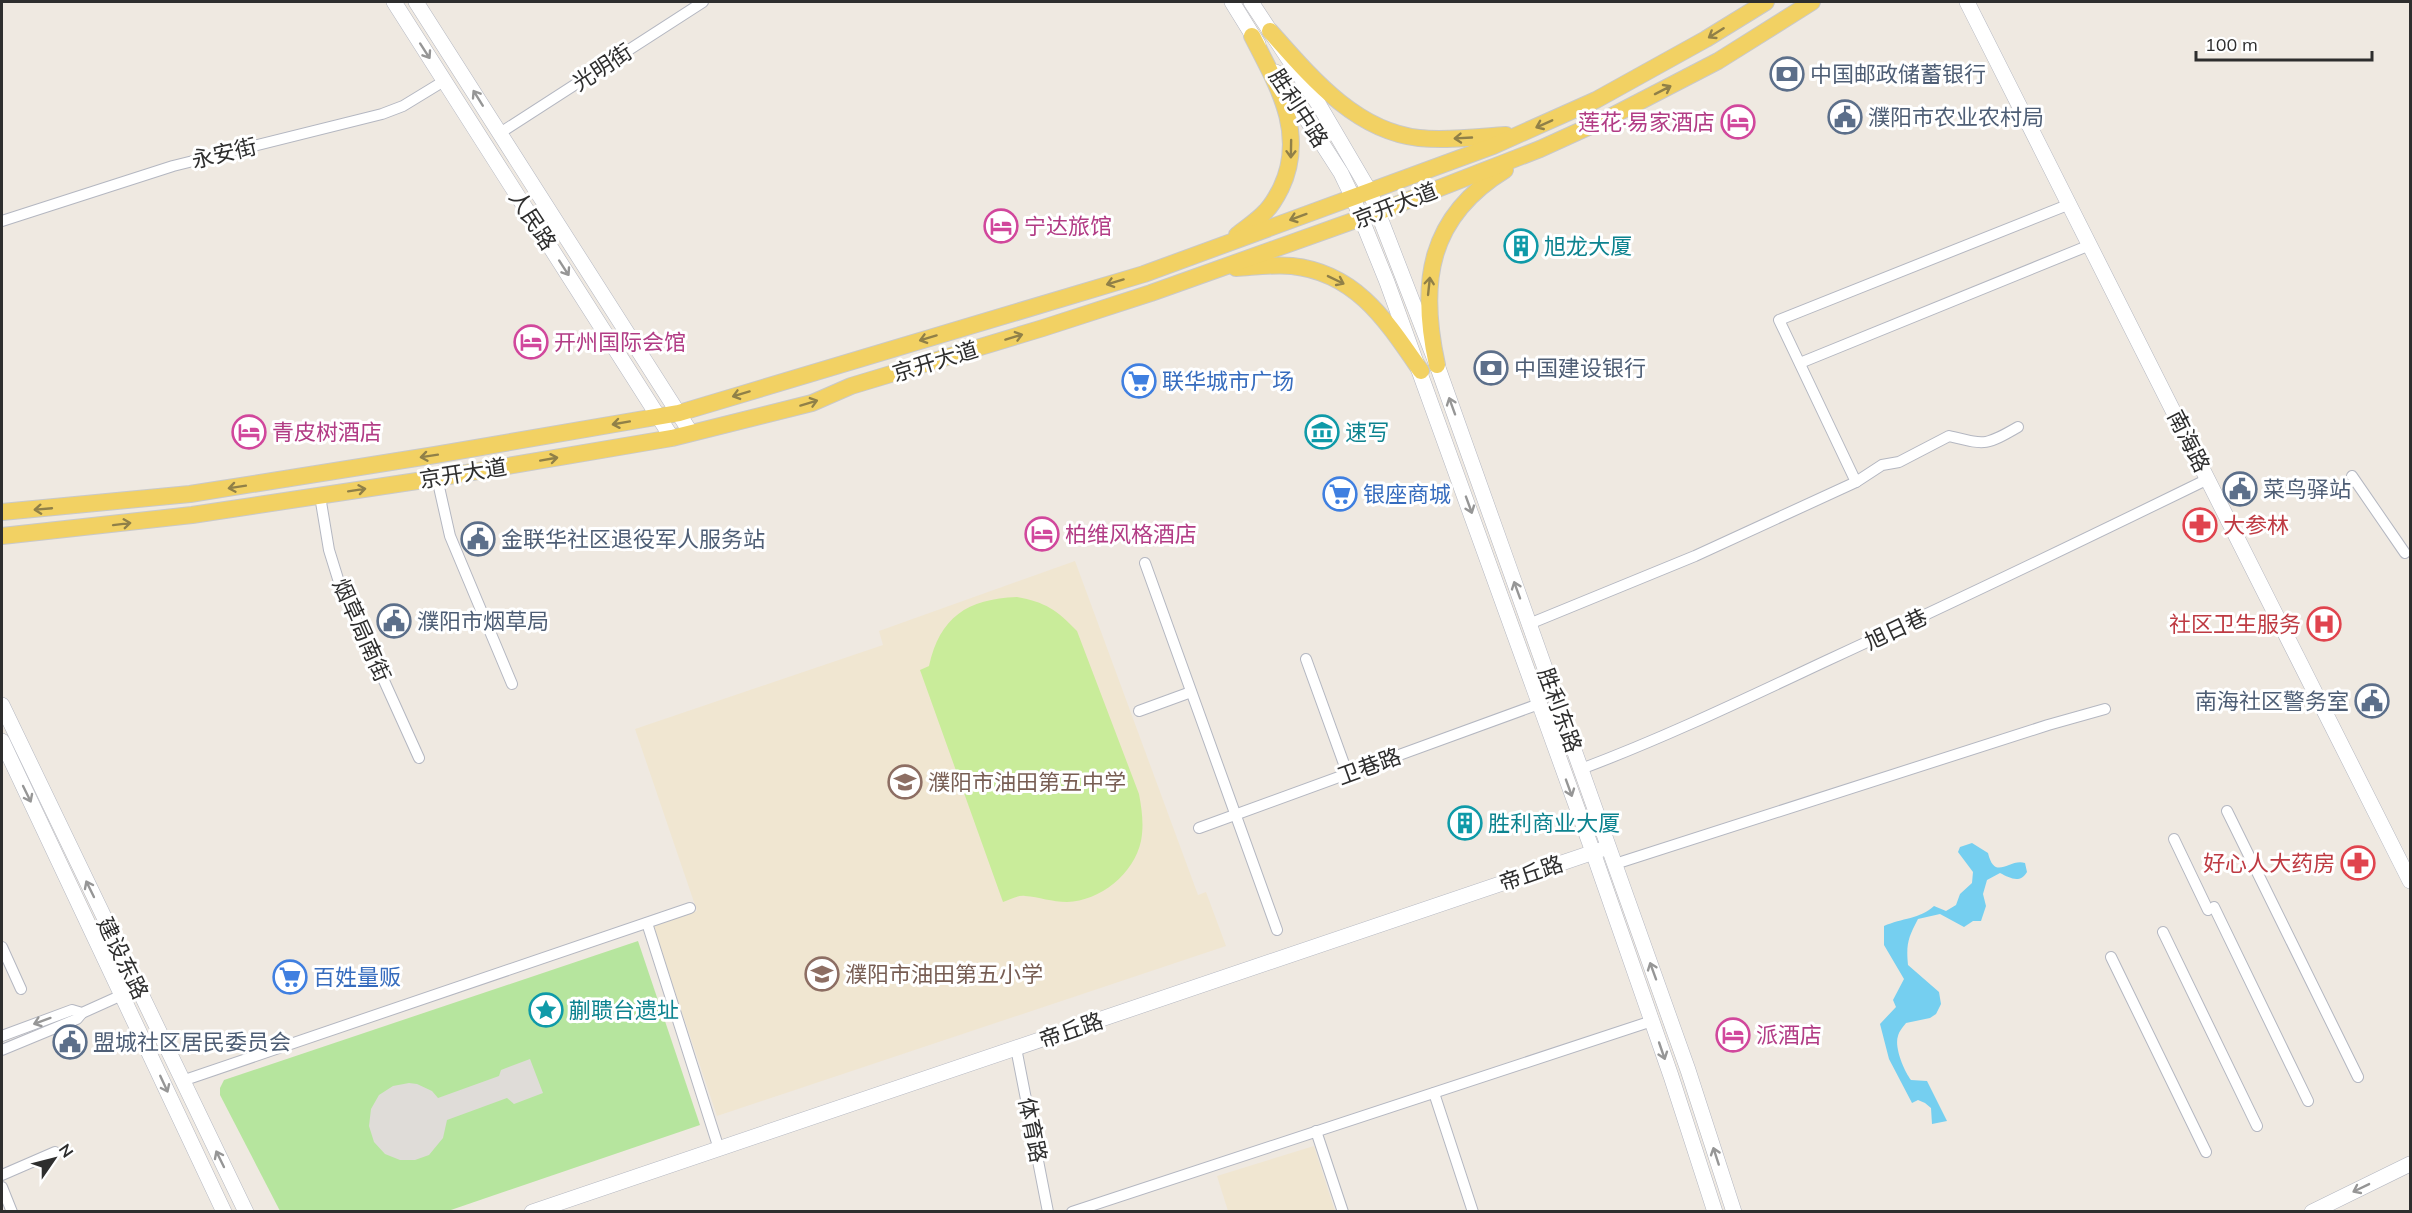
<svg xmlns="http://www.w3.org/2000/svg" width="2412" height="1213" font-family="Mulish,'Noto Sans SC',sans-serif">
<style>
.education{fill:#f0e6d1}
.green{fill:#b6e59e}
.pitch{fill:#c9ec9a}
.plaza{fill:#dfdcd8}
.water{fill:#75cff0}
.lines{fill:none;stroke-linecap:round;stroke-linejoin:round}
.street-casing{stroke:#b4b7c1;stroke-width:12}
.secondary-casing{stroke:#b4b7c1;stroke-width:16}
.primary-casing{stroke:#c9c9c9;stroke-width:18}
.street{stroke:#fff;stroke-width:10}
.secondary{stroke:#fff;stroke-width:15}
.primary{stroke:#f2d163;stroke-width:16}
.oneway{stroke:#908048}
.oneway2{stroke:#969696}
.labels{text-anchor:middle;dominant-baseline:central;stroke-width:6;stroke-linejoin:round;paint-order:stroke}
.street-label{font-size:22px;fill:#2e2e2e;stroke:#fff}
.service-label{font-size:22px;fill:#4e5e75;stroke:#fff;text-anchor:start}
.hotel-label{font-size:22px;fill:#b23c85;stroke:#fff;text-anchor:start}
.culture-label{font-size:22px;fill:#0d838f;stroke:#fff;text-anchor:start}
.shop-label{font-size:22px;fill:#366cbe;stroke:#fff;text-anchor:start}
.health-label{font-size:22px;fill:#be3a42;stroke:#fff;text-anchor:end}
.education-label{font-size:22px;fill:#785e54;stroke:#fff;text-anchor:start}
</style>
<rect width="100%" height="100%" fill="#efe9e1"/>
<g class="education">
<polygon points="1075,561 1198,895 1206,892 1226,946 717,1116 653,926 697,911 635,729 883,645 879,631"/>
<polygon points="1314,1146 1335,1211 1228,1211 1217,1176"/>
</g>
<polygon class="green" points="638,941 700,1125 448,1211 280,1211 220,1095 220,1088 224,1080"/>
<path class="pitch" d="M1017 597C1045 602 1057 610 1077 631L1139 794C1142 810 1144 825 1141 841 1134 874 1100 901 1067 902 1052 902 1039 897 1025 896 1018 895 1009 900 1003 902L920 670 929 666C940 617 967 599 1017 597Z"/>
<polygon class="plaza" points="530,1059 543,1093 514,1104 507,1098 447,1120 443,1138 429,1155 415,1160 400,1160 385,1154 374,1142 369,1126 371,1109 379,1095 393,1086 409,1083 417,1084 432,1091 438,1098 499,1076 501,1070"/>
<path class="water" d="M1972 843 1988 853C1995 882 2009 858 2025 863L2027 872C2020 884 2010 878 2000 873L1987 880 1983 894 1986 906 1981 921H1973L1964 927 1940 914 1918 919C1908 938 1906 944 1908 965L1939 992 1941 1004 1936 1014 1930 1018 1906 1023C1904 1026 1899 1031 1898 1036 1894 1047 1904 1071 1911 1080L1927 1081 1947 1121 1932 1124 1931 1108 1925 1103 1918 1100 1912 1103 1889 1059 1880 1024 1896 1007 1893 1000 1904 979 1884 945V926C1902 918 1920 919 1934 906L1946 911 1956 905 1960 894 1972 883 1973 872 1958 852 1960 847Z"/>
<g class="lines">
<g class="street-casing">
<g id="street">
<polyline points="500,133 703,2"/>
<polyline points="2,221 173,166 382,114 403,106 444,81"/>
<polyline points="1800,363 2090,245"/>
<polyline points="2352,476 2405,553"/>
<polyline points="437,478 450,536 512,684"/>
<path d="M1856 482 1882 465 1899 462 1949 436C1986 445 1985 446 2018 427"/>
<polyline points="320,496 329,550 338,579 419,758"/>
<polyline points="1145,563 1277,930"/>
<polyline points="1529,624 1695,556 1856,482 1779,320 2070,204"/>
<polyline points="1306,659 1348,775"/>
<polyline points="1139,711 1191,692"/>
<path d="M1581 769C1664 738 1745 699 1826 661 1954 602 2081 541 2208 479"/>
<polyline points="2227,811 2358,1077"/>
<polyline points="1199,828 1539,704"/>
<polyline points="2174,839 2208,910"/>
<polyline points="1615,864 2048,725 2105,709"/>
<polyline points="2214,907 2308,1101"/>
<polyline points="647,923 719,1149"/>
<polyline points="2163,932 2257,1126"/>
<polyline points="2,947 21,989"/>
<polyline points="2111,957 2206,1152"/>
<polyline points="2,1036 72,1010 82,1013 122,995"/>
<polyline points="1016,1048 1048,1212"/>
<polyline points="2,1050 77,1019 82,1013"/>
<polyline points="182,1081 690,908"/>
<polyline points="1434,1093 1473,1212"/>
<polyline points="1316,1131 1343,1212"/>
<polyline points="2,1175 55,1152"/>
<polyline points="2,1187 12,1212"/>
<polyline points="1072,1212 1652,1021"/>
</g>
</g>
<g class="secondary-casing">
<g id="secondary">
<polyline points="394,2 672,438"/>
<polyline points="416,2 691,433"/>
<polyline points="1232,2 1258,44"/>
<polyline points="1251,2 1319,105 1370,192 1437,365 1688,1070 1734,1212"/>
<polyline points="1967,2 2410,881"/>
<polyline points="1276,72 1341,173 1353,198 1387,282 1593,852 1671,1076 1715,1212"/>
<polyline points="2,705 246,1212"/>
<polyline points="2,741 224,1212"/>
<polyline points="532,1212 1600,850"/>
<polyline points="2312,1212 2410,1164"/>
</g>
</g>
<g class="primary-casing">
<g id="primary">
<path d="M1270 31C1310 76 1355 131 1419 138 1447 141 1477 137 1506 135"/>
<path d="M1237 235C1247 227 1258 220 1266 211 1272 205 1277 196 1281 188 1307 133 1277 85 1252 36"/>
<path d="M1236 268C1254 267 1274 264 1292 266 1357 273 1387 322 1421 371"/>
<path d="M1437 365C1419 283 1428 217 1505 170"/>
<polyline points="2,512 190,494 435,455 679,413 1144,274 1493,146 1596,100 1706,39 1766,2"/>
<polyline points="2,536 192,515 437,478 672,438 812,403 851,386 1043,328 1151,293 1378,212 1540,149 1608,118 1718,61 1812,2"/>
</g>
</g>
<use href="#street" class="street"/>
<use href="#secondary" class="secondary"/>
<use href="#primary" class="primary"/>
</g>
<defs><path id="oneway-shaft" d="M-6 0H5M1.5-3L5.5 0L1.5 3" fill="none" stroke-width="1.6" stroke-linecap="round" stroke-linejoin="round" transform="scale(1.5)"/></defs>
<g class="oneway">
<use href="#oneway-shaft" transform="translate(1716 33) rotate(148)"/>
<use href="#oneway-shaft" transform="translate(1663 90) rotate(-27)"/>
<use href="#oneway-shaft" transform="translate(1544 124) rotate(156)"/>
<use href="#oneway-shaft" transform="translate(1463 138) rotate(177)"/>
<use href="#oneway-shaft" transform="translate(1291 149) rotate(91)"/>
<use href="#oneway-shaft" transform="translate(1298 217) rotate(160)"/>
<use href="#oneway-shaft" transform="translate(1336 280) rotate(26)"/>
<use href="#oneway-shaft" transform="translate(1115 282) rotate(163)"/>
<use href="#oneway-shaft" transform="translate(1429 286) rotate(-84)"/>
<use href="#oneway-shaft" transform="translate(1014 337) rotate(-17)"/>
<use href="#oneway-shaft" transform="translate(928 338) rotate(163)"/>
<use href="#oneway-shaft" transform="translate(741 394) rotate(163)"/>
<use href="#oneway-shaft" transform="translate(809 403) rotate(-17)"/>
<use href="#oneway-shaft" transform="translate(621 423) rotate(170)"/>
<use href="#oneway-shaft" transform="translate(429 456) rotate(171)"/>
<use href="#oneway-shaft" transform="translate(549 459) rotate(-10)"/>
<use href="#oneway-shaft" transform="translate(237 487) rotate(171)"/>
<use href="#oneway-shaft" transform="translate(357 490) rotate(-9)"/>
<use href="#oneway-shaft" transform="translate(43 509) rotate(175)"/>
<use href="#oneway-shaft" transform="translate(122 524) rotate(-7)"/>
</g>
<g class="oneway2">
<use href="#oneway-shaft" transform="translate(425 51) rotate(57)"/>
<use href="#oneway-shaft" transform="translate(478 98) rotate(-122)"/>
<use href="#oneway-shaft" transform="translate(564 268) rotate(57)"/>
<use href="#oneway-shaft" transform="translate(1452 406) rotate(-110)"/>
<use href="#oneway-shaft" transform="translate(1469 505) rotate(70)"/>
<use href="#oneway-shaft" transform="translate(1517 590) rotate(-110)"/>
<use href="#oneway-shaft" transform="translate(1569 788) rotate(70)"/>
<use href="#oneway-shaft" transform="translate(27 794) rotate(64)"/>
<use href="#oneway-shaft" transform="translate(90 889) rotate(-116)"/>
<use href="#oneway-shaft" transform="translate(1653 971) rotate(-110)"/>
<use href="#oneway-shaft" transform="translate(42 1021) rotate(160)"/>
<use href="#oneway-shaft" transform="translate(1662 1051) rotate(71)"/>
<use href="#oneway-shaft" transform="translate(164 1084) rotate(65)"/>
<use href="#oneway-shaft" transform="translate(1716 1156) rotate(-108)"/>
<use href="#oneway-shaft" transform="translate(220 1159) rotate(-116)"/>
<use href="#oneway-shaft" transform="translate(2361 1188) rotate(154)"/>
</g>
<defs>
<g id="bank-ring" transform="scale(1.725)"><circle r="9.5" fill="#fff" stroke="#5c6f8a" stroke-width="1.5"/><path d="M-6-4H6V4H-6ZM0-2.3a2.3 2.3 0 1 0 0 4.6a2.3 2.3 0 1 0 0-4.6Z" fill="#5c6f8a"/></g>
<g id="civic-ring" transform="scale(1.725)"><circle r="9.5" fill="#fff" stroke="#5c6f8a" stroke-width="1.5"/><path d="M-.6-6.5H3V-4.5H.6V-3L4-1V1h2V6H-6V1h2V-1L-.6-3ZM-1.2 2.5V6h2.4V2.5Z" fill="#5c6f8a"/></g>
<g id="hotel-ring" transform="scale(1.725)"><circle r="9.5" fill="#fff" stroke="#d1479c" stroke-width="1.5"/><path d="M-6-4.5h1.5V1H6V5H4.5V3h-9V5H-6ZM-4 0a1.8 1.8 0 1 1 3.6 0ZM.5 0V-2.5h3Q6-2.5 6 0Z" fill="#d1479c"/></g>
<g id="building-ring" transform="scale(1.725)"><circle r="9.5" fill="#fff" stroke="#0f9aa8" stroke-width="1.5"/><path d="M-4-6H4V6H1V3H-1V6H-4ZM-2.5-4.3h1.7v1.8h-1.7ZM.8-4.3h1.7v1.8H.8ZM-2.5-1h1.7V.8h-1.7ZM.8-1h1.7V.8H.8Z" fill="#0f9aa8"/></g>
<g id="supermarket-ring" transform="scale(1.725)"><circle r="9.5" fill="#fff" stroke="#3f7fe0" stroke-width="1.5"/><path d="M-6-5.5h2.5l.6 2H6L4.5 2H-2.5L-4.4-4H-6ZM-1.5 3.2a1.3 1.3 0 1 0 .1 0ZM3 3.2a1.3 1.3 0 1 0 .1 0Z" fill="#3f7fe0"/></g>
<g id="museum-ring" transform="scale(1.725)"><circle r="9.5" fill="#fff" stroke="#0f9aa8" stroke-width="1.5"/><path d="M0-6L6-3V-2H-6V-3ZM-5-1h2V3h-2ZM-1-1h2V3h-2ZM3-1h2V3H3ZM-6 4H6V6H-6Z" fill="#0f9aa8"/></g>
<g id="pharmacy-ring" transform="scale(1.725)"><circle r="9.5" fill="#fff" stroke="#e0444e" stroke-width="1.5"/><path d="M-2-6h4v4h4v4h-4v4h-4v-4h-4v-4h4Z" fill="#e0444e"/></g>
<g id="hospital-ring" transform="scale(1.725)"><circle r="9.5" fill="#fff" stroke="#e0444e" stroke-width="1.5"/><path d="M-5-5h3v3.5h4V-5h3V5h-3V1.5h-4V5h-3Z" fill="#e0444e"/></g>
<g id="school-ring" transform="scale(1.725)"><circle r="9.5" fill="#fff" stroke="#8d6e63" stroke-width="1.5"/><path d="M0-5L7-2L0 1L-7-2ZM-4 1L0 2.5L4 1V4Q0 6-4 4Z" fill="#8d6e63"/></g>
<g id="sight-ring" transform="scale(1.725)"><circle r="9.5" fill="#fff" stroke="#0f9aa8" stroke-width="1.5"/><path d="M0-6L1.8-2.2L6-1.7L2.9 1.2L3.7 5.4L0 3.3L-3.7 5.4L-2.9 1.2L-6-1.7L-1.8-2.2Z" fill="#0f9aa8"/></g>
</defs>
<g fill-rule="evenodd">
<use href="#bank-ring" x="1787" y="74"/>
<use href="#civic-ring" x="1845" y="117"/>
<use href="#hotel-ring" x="1738" y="122"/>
<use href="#hotel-ring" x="1001" y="226"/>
<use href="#building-ring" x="1521" y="246"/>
<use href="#hotel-ring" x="531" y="342"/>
<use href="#bank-ring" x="1491" y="368"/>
<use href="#supermarket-ring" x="1139" y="381"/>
<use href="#hotel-ring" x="249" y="432"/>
<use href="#museum-ring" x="1322" y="432"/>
<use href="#civic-ring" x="2240" y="489"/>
<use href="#supermarket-ring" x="1340" y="494"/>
<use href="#pharmacy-ring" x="2200" y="525"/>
<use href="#hotel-ring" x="1042" y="534"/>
<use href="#civic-ring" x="478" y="539"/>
<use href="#civic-ring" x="394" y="621"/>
<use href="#hospital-ring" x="2324" y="624"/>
<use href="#civic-ring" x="2372" y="701"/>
<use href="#school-ring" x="905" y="782"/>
<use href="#building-ring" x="1465" y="823"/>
<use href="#pharmacy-ring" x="2358" y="863"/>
<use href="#school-ring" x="822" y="974"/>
<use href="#supermarket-ring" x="290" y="977"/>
<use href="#sight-ring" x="546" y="1010"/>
<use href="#hotel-ring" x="1733" y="1035"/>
<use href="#civic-ring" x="70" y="1042"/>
</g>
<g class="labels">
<g class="street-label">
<text transform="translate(602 67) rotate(-33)">光明街</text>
<text transform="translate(1299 108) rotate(57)">胜利中路</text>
<text transform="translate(224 153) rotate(-13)">永安街</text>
<text transform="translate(1395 205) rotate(-21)">京开大道</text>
<text transform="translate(533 220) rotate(57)">人民路</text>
<text transform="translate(935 361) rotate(-17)">京开大道</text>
<text transform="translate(2189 441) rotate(63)">南海路</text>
<text transform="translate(463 473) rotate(-9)">京开大道</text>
<text transform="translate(1896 629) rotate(-25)">旭日巷</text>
<text transform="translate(362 630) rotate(66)">烟草局南街</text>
<text transform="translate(1560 710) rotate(70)">胜利东路</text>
<text transform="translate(1369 766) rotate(-20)">卫巷路</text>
<text transform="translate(1531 873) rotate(-19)">帝丘路</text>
<text transform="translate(123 958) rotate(64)">建设东路</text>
<text transform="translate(1071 1030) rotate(-19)">帝丘路</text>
<text transform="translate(1033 1130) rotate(79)">体育路</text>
</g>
<g class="service-label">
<text x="1810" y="74">中国邮政储蓄银行</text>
<text x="1868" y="117">濮阳市农业农村局</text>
<text x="1514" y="368">中国建设银行</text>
<text x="2263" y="489">菜鸟驿站</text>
<text x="501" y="539">金联华社区退役军人服务站</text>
<text x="417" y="621">濮阳市烟草局</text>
<text x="2349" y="701" text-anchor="end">南海社区警务室</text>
<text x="93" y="1042">盟城社区居民委员会</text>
</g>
<g class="hotel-label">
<text x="1715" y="122" text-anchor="end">莲花·易家酒店</text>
<text x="1024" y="226">宁达旅馆</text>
<text x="554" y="342">开州国际会馆</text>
<text x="272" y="432">青皮树酒店</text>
<text x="1065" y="534">柏维风格酒店</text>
<text x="1756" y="1035">派酒店</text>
</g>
<g class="culture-label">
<text x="1544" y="246">旭龙大厦</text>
<text x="1345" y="432">速写</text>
<text x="1488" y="823">胜利商业大厦</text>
<text x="569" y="1010">蒯聩台遗址</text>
</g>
<g class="shop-label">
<text x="1162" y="381">联华城市广场</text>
<text x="1363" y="494">银座商城</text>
<text x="313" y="977">百姓量贩</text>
</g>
<g class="health-label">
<text x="2223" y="525" text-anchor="start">大参林</text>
<text x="2301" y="624">社区卫生服务</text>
<text x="2335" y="863">好心人大药房</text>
</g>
<g class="education-label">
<text x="928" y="782">濮阳市油田第五中学</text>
<text x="845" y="974">濮阳市油田第五小学</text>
</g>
</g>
<rect width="2412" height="1213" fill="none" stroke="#2e2e2e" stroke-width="6"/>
<g transform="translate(54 1159) rotate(55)" stroke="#ffffff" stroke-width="4.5" paint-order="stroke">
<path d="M0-4.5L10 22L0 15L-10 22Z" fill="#2e2e2e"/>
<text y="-9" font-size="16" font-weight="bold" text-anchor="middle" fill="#2e2e2e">N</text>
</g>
<path d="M2196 51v9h176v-9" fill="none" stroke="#2e2e2e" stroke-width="3"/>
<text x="2205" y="51" font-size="18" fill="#2e2e2e" stroke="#ffffff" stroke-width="4.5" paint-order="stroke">100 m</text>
</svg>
